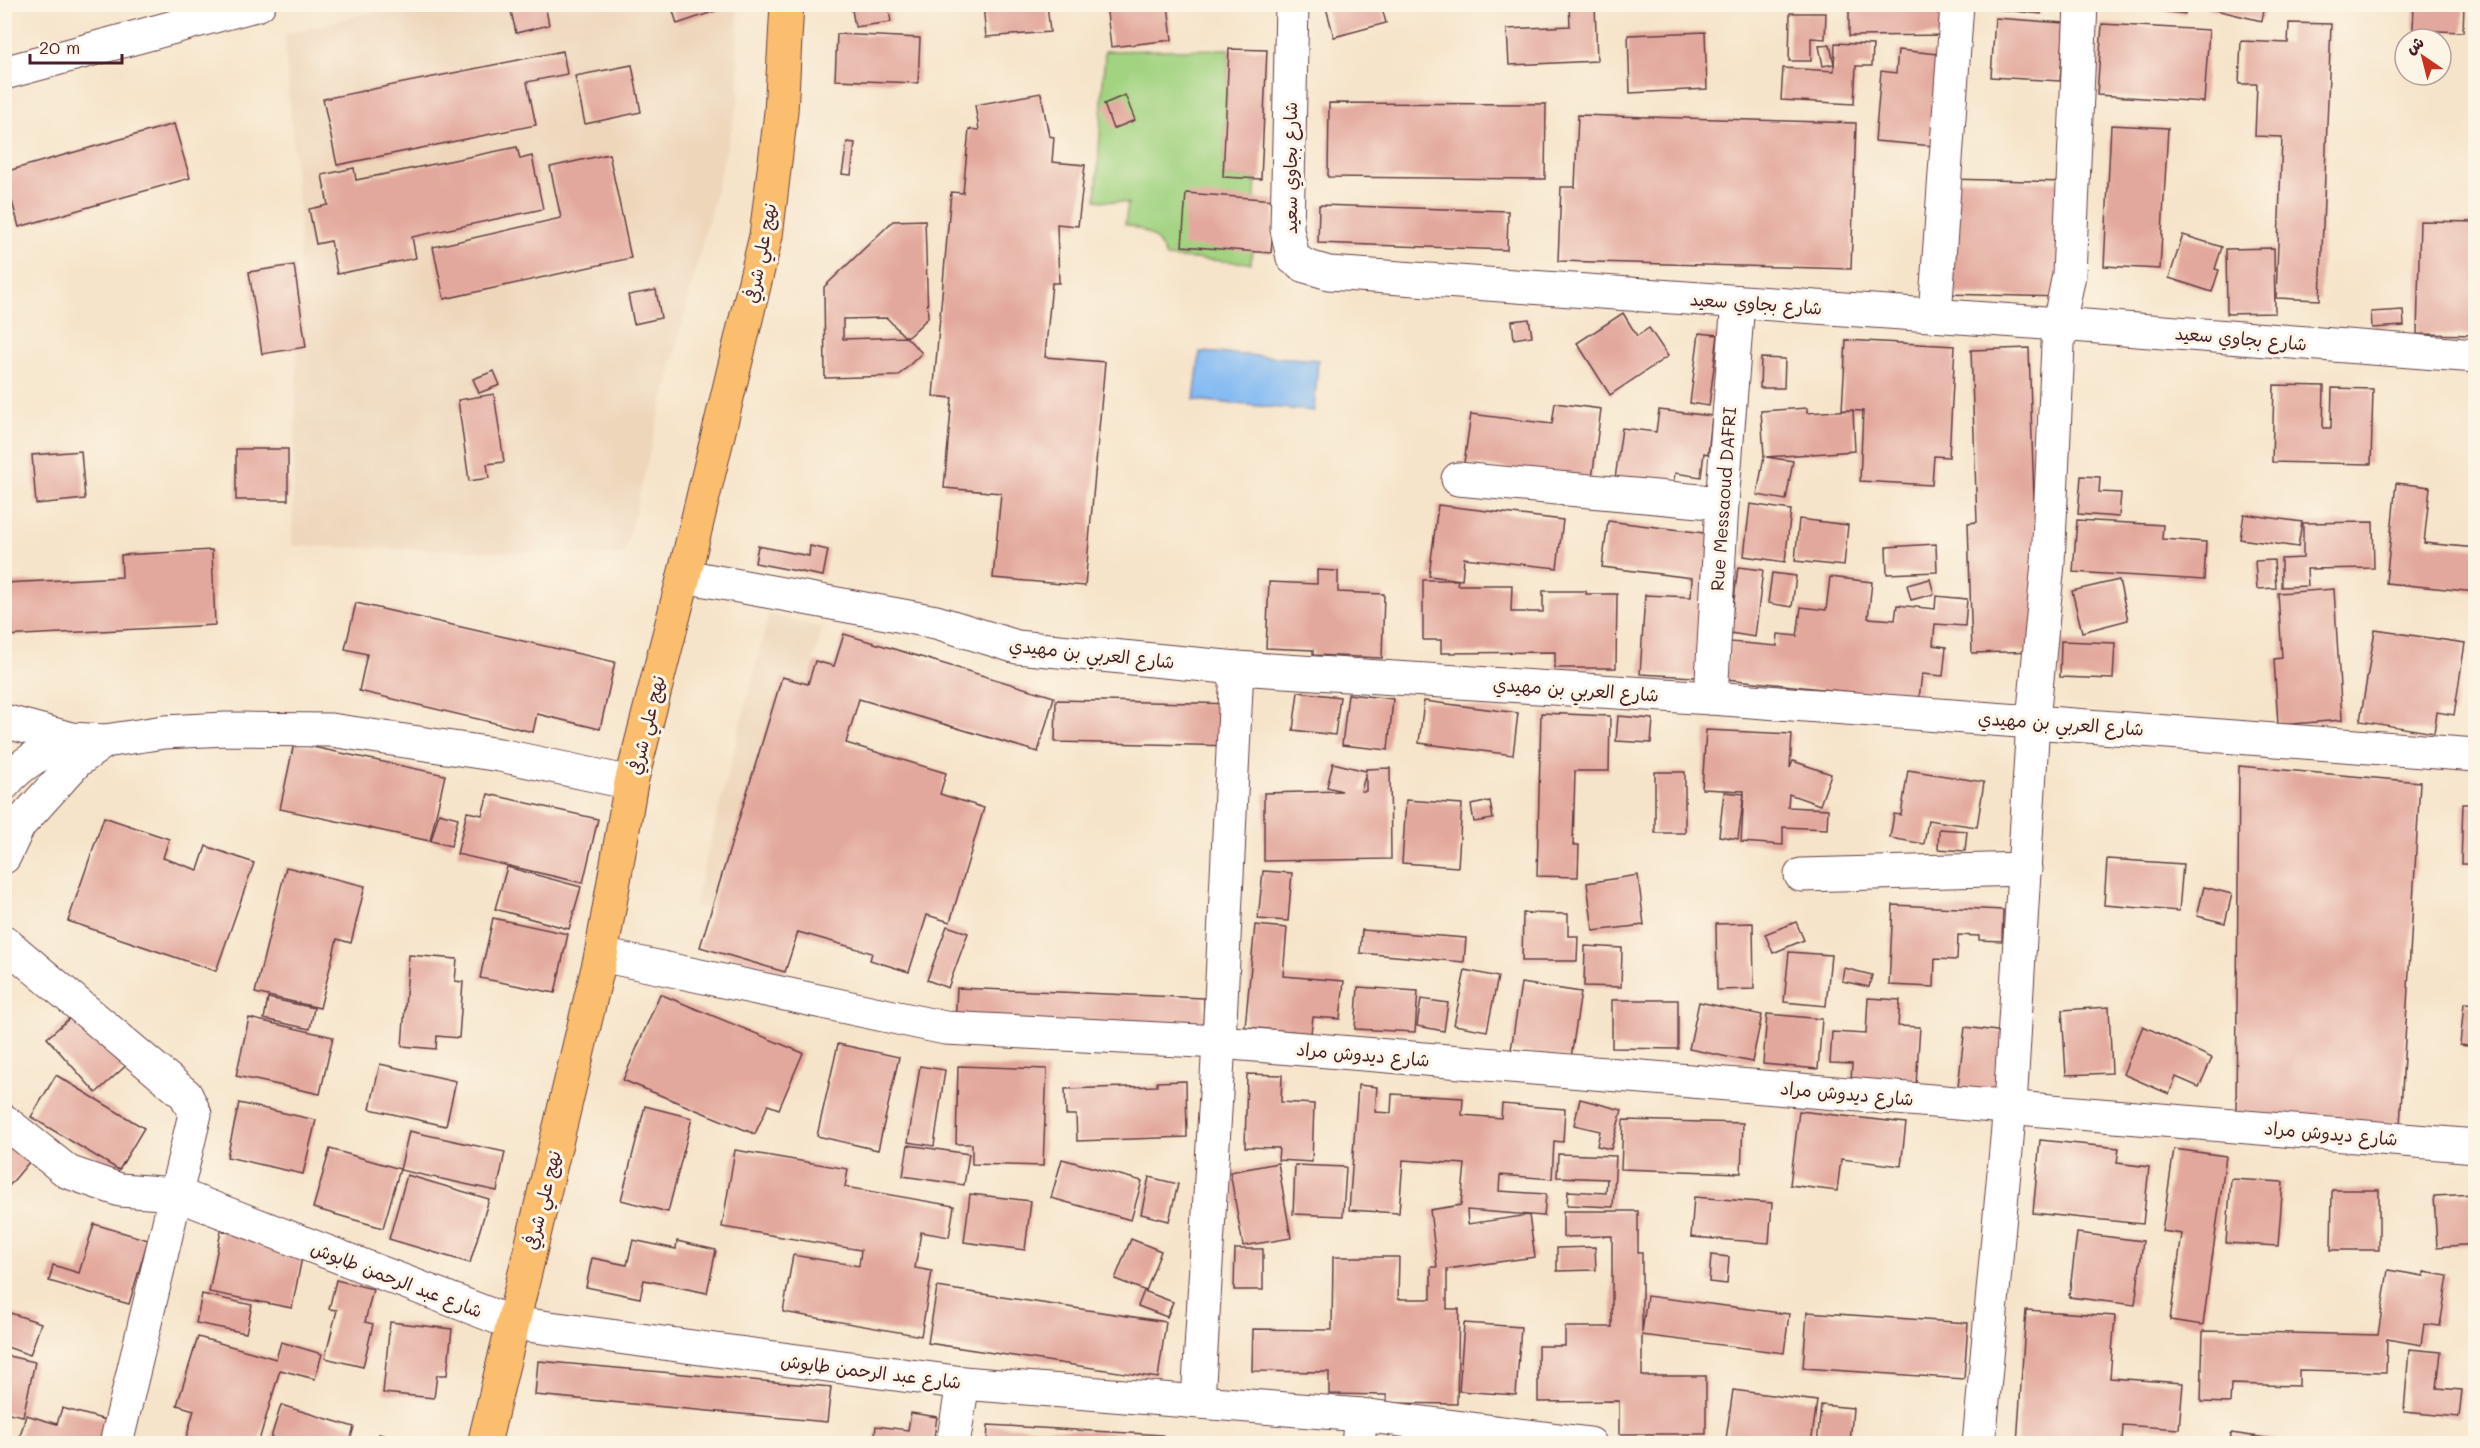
<svg xmlns="http://www.w3.org/2000/svg" width="2480" height="1448" font-family="Mali,'Playpen Sans Arabic',sans-serif">
<style>
.built{fill:#eed6bb}
.green{fill:#a2d381;stroke:#767956;stroke-width:1.5}
.water{fill:#83baf3;stroke:#666c8f;stroke-width:1.5}
.building{fill:#e3a89d;fill-rule:evenodd}
.lines{fill:none;stroke-linecap:round;stroke-linejoin:round}
.minor-casing{stroke:#643d43;stroke-width:35}
.major-casing{stroke:#643d43;stroke-width:35}
.minor{stroke:#fff;stroke-width:33}
.major{stroke:#fabe6e;stroke-width:33}
.labels{text-anchor:middle;dominant-baseline:central;stroke-width:6;stroke-linejoin:round;paint-order:stroke}
.street-label{font-size:18px;fill:#4a1f2b;stroke:#fcf5e5}
</style>
<rect width="100%" height="100%" fill="#fcf5e5"/>
<filter id="ink" filterUnits="userSpaceOnUse"><feTurbulence type="fractalNoise" baseFrequency=".0167" numOctaves="2"/><feDisplacementMap in="SourceGraphic" scale="12" xChannelSelector="R" yChannelSelector="G"/><feConvolveMatrix kernelMatrix="1 2 1 2 8 2 1 2 1" color-interpolation-filters="sRGB"/></filter>
<filter id="wash" filterUnits="userSpaceOnUse"><feTurbulence type="fractalNoise" baseFrequency=".008" numOctaves="4" result="noise"/><feDisplacementMap in="SourceGraphic" scale="24" xChannelSelector="R" yChannelSelector="G"/><feGaussianBlur stdDeviation="1.35" result="paint"/><feColorMatrix in="noise" values="0 0 0 0 0 0 0 0 0 0 0 0 0 0 0 0 0 1.4 0 .05"/><feComposite in="paint" operator="in"/></filter>
<g filter="url(#wash)">
<rect width="100%" height="100%" fill="#f6e4ca"/>
<g class="built">
<polygon points="400,5 737,5 739,99 624,555 292,546 300,226 284,35"/>
<polygon points="769,614 822,628 743,937 718,912 694,906"/>
</g>
<path class="green" d="M1229 49 1223 177 1256 178 1251 263 1166 257C1158 236 1146 230 1125 224L1128 203 1096 200 1105 51Z"/>
<polygon class="water" points="1200,352 1318,360 1314,411 1194,400"/>
<g id="blocks">
<g class="building">
<polygon points="4,4 20,4 20,5 4,11"/>
<polygon points="545,4 549,25 516,33 511,11"/>
<polygon points="671,4 733,4 733,5 677,24"/>
<polygon points="851,4 888,4 891,22 855,27"/>
<polygon points="983,4 1047,4 1050,32 986,37"/>
<polygon points="1106,4 1168,4 1172,40 1111,47"/>
<polygon points="1325,4 1381,4 1386,23 1334,37"/>
<polygon points="1569,4 1595,4 1597,61 1509,65 1507,29 1570,26"/>
<polygon points="1849,4 1954,4 1954,35 1849,36"/>
<polygon points="1987,4 2042,4 2041,14 1987,8"/>
<polygon points="2103,4 2186,4 2185,14"/>
<polygon points="2200,4 2265,4 2262,21 2199,6"/>
<polygon points="2414,4 2464,4 2463,32 2413,30"/>
<polygon points="1790,13 1826,13 1825,39 1811,38 1811,61 1789,61"/>
<polygon points="1995,18 2064,23 2060,81 1991,77"/>
<polygon points="2289,23 2331,24 2320,300 2276,298 2282,137 2255,136 2257,84 2239,84 2241,41 2288,43"/>
<polygon points="2102,24 2209,30 2204,102 2097,95"/>
<polygon points="1705,32 1707,89 1630,93 1628,35"/>
<polygon points="837,34 920,38 918,83 835,80"/>
<polygon points="1835,43 1873,45 1872,66 1856,66 1854,104 1781,100 1783,68 1834,71"/>
<polygon points="1830,45 1834,64 1823,66 1819,46"/>
<polygon points="1229,49 1267,50 1261,179 1223,177"/>
<polygon points="1898,50 1949,55 1958,148 1875,141 1881,71 1896,73"/>
<polygon points="563,51 567,74 527,82 536,125 337,165 323,99"/>
<polygon points="632,65 641,112 585,124 575,76"/>
<polygon points="1041,93 1049,136 1054,137 1052,162 1085,165 1078,226 1057,224 1059,283 1052,283 1045,357 1105,362 1085,586 993,578 1001,493 944,488 952,398 933,396 951,192 963,193 969,129 979,130 975,105"/>
<polygon points="1125,95 1135,120 1113,129 1104,104"/>
<polygon points="1329,103 1546,104 1545,179 1328,177"/>
<polygon points="1578,115 1856,123 1851,269 1558,261 1561,187 1575,187"/>
<polygon points="174,124 190,178 19,227 4,172"/>
<polygon points="2111,125 2168,128 2160,269 2104,266"/>
<polygon points="847,142 855,143 851,175 842,174"/>
<polygon points="517,147 520,159 532,156 543,209 412,237 416,258 337,274 331,241 316,244 309,209 328,205 322,175 354,168 356,180"/>
<polygon points="609,154 631,258 444,299 433,247 561,218 550,167"/>
<polygon points="1948,179 2067,182 2063,297 1945,294"/>
<polygon points="1186,193 1275,200 1271,253 1182,246"/>
<polygon points="1319,205 1508,211 1507,250 1318,243"/>
<polygon points="925,220 928,318 909,336 904,336 887,318 843,319 843,339 906,337 922,353 898,376 825,378 824,287 893,221"/>
<polygon points="2420,221 2476,222 2476,335 2417,334"/>
<polygon points="2183,235 2222,247 2215,269 2219,270 2212,292 2169,278"/>
<polygon points="2274,248 2275,313 2227,314 2226,249"/>
<polygon points="294,265 306,347 262,354 249,272"/>
<polygon points="656,290 661,318 634,324 628,295"/>
<polygon points="2403,310 2404,326 2372,328 2371,312"/>
<polygon points="1623,313 1637,336 1649,328 1668,356 1610,395 1577,343"/>
<polygon points="1529,319 1532,336 1514,339 1512,321"/>
<polygon points="1699,333 1718,335 1709,406 1690,403"/>
<polygon points="1846,340 1955,346 1949,457 1934,456 1932,485 1860,481 1863,411 1842,410"/>
<polygon points="2029,348 2039,651 1972,653 1968,523 1977,522 1971,350"/>
<polygon points="1761,358 1785,359 1784,388 1760,388"/>
<polygon points="494,371 500,385 479,393 473,379"/>
<polygon points="2274,385 2324,386 2323,428 2331,428 2332,388 2373,389 2371,464 2272,462"/>
<polygon points="494,394 504,462 487,464 489,478 469,481 458,400"/>
<polygon points="1555,403 1601,409 1592,479 1464,463 1471,414 1552,424"/>
<polygon points="1807,408 1807,413 1853,410 1855,451 1766,457 1793,461 1786,500 1757,495 1764,456 1761,411"/>
<polygon points="1659,410 1712,416 1708,454 1704,453 1701,477 1675,473 1673,486 1615,479 1622,428 1656,432"/>
<rect x="236" y="449" width="52" height="51"/>
<polygon points="81,451 85,499 36,504 32,455"/>
<polygon points="2081,476 2100,477 2099,492 2121,493 2119,517 2078,514"/>
<polygon points="2396,483 2430,487 2424,543 2476,548 2476,592 2386,583"/>
<polygon points="1750,504 1791,510 1785,562 1744,556"/>
<polygon points="1438,505 1563,520 1557,568 1464,558 1462,580 1429,576"/>
<polygon points="2244,514 2302,522 2298,547 2240,539"/>
<polygon points="1799,519 1848,525 1844,566 1795,561"/>
<polygon points="2077,520 2163,525 2162,539 2206,542 2204,580 2073,572"/>
<polygon points="1608,521 1712,534 1713,678 1640,674 1645,595 1691,597 1692,578 1602,567"/>
<polygon points="2373,522 2374,568 2307,569 2308,586 2281,587 2281,559 2303,558 2303,523"/>
<polygon points="1936,544 1937,572 1887,574 1886,547"/>
<polygon points="758,546 809,556 810,546 828,550 823,576 755,563"/>
<polygon points="212,550 215,625 4,636 4,583 122,577 121,555"/>
<polygon points="2274,560 2276,588 2257,589 2255,561"/>
<polygon points="1738,567 1763,570 1755,637 1730,633"/>
<polygon points="1317,570 1338,571 1338,592 1384,594 1382,658 1313,655 1313,650 1266,648 1269,582 1317,584"/>
<polygon points="1772,573 1796,576 1792,607 1768,603"/>
<polygon points="1830,577 1872,582 1868,618 1895,620 1897,605 1935,609 1936,596 1967,599 1965,626 1935,624 1933,645 1946,647 1943,676 1922,674 1919,699 1726,679 1730,642 1777,646 1778,634 1797,636 1801,607 1826,610"/>
<polygon points="1930,579 1934,594 1911,600 1907,585"/>
<polygon points="1423,580 1458,580 1457,585 1512,585 1511,612 1543,612 1543,591 1586,591 1586,594 1617,594 1616,668 1555,668 1555,652 1441,653 1441,640 1423,640"/>
<polygon points="2119,580 2128,620 2082,632 2072,591"/>
<polygon points="2334,589 2342,720 2278,725 2274,659 2282,658 2278,593"/>
<polygon points="356,603 615,662 600,729 537,714 533,732 359,691 367,654 345,649"/>
<polygon points="2375,630 2465,643 2454,715 2437,712 2434,733 2360,721"/>
<polygon points="844,634 1054,697 1038,752 859,699 846,743 946,773 940,794 984,808 950,922 927,915 909,972 870,960 872,953 798,932 785,972 700,947 782,677 808,684 815,661 834,666"/>
<polygon points="2061,641 2115,643 2113,679 2060,677"/>
<polygon points="1298,692 1340,697 1335,735 1293,730"/>
<polygon points="1348,694 1393,699 1388,750 1342,745"/>
<polygon points="1056,700 1239,704 1238,746 1055,742"/>
<polygon points="1424,701 1518,713 1513,755 1419,743"/>
<polygon points="1541,713 1610,716 1609,771 1575,771 1573,845 1579,845 1578,877 1537,876"/>
<polygon points="1618,716 1653,719 1651,743 1616,741"/>
<polygon points="1706,730 1792,734 1790,768 1793,761 1831,774 1820,805 1789,794 1788,807 1828,809 1827,829 1783,827 1783,845 1741,842 1744,791 1702,789"/>
<polygon points="294,743 445,775 430,841 280,809"/>
<path d="M1333 763 1366 771V769L1390 768 1391 859 1264 861V793L1342 791 1327 787ZM1366 773V791H1361Z"/>
<polygon points="2239,766 2420,782 2400,1126 2236,1112"/>
<polygon points="1908,770 1984,782 1977,827 1928,820 1924,844 1890,838 1894,814 1901,815"/>
<rect x="1655" y="772" width="30" height="61"/>
<polygon points="1724,792 1744,794 1738,839 1719,836"/>
<polygon points="488,794 598,819 583,883 457,854 467,812 482,815"/>
<polygon points="1406,800 1462,804 1458,867 1402,863"/>
<polygon points="1490,801 1493,819 1474,822 1471,805"/>
<polygon points="2463,804 2476,804 2476,864 2461,864"/>
<polygon points="439,813 458,818 451,846 431,841"/>
<polygon points="104,817 169,839 163,858 198,870 206,846 254,863 216,971 68,921"/>
<polygon points="1939,829 1967,831 1965,851 1938,849"/>
<polygon points="2107,859 2183,864 2179,911 2104,905"/>
<polygon points="286,867 365,886 351,943 337,939 320,1008 255,993"/>
<polygon points="507,867 581,887 569,929 495,909"/>
<polygon points="1263,871 1292,873 1288,921 1258,919"/>
<polygon points="1638,875 1644,925 1593,931 1587,883"/>
<polygon points="2204,887 2232,894 2225,923 2197,916"/>
<polygon points="1893,905 2003,910 2002,941 1979,940 1979,936 1958,935 1957,960 1935,959 1934,987 1889,985"/>
<polygon points="1523,913 1568,914 1568,936 1578,936 1577,961 1522,961"/>
<polygon points="493,918 568,934 555,993 480,978"/>
<polygon points="1796,922 1804,940 1773,953 1765,934"/>
<polygon points="1753,923 1754,989 1717,990 1716,924"/>
<polygon points="1255,925 1287,928 1283,976 1344,981 1340,1019 1313,1017 1311,1033 1245,1027"/>
<polygon points="947,926 968,933 948,988 927,980"/>
<polygon points="1362,930 1466,938 1464,962 1360,953"/>
<polygon points="1585,946 1622,948 1621,987 1584,986"/>
<polygon points="1789,952 1831,955 1826,1006 1784,1002"/>
<polygon points="409,955 457,959 455,981 463,982 459,1038 437,1036 436,1049 402,1046"/>
<polygon points="1844,968 1872,975 1869,987 1842,981"/>
<polygon points="1465,970 1498,977 1487,1031 1454,1025"/>
<polygon points="1521,983 1581,992 1571,1058 1511,1050"/>
<polygon points="1358,987 1418,991 1415,1032 1355,1029"/>
<polygon points="957,988 1204,998 1203,1035 955,1024"/>
<polygon points="660,994 803,1053 779,1109 768,1105 755,1134 623,1080"/>
<polygon points="268,998 314,1008 310,1029 264,1019"/>
<polygon points="1868,998 1900,1000 1898,1026 1920,1027 1916,1084 1851,1081 1852,1064 1830,1063 1832,1032 1866,1034"/>
<polygon points="1421,999 1448,1003 1444,1031 1417,1026"/>
<polygon points="1612,1000 1678,1000 1678,1049 1612,1048"/>
<polygon points="1699,1002 1762,1015 1752,1062 1689,1049"/>
<polygon points="2464,1003 2476,1004 2476,1047 2460,1045"/>
<polygon points="2109,1007 2112,1073 2066,1075 2062,1010"/>
<polygon points="79,1010 131,1061 96,1093 47,1038"/>
<polygon points="1767,1014 1822,1019 1818,1069 1763,1064"/>
<polygon points="249,1018 333,1037 320,1094 236,1076"/>
<polygon points="2143,1026 2212,1058 2199,1087 2176,1077 2169,1094 2123,1074"/>
<polygon points="1965,1027 2012,1033 2005,1093 1958,1087"/>
<polygon points="838,1044 899,1057 878,1150 817,1136"/>
<polygon points="380,1064 456,1081 446,1126 370,1109"/>
<polygon points="920,1066 945,1070 934,1146 908,1142"/>
<polygon points="958,1066 1047,1069 1043,1166 972,1164 972,1144 956,1144"/>
<polygon points="1247,1074 1282,1075 1281,1102 1314,1104 1312,1162 1278,1160 1279,1148 1245,1147"/>
<polygon points="56,1075 144,1128 119,1170 31,1117"/>
<polygon points="1186,1081 1187,1137 1077,1141 1076,1115 1066,1115 1065,1089 1157,1086 1157,1082"/>
<polygon points="1358,1085 1377,1087 1375,1112 1391,1113 1392,1094 1463,1098 1462,1115 1501,1118 1502,1104 1565,1109 1563,1142 1554,1141 1552,1179 1500,1175 1499,1191 1546,1194 1544,1216 1467,1210 1468,1224 1529,1215 1535,1257 1447,1269 1447,1309 1459,1309 1457,1404 1387,1403 1387,1395 1329,1394 1329,1372 1252,1371 1253,1329 1332,1330 1333,1257 1399,1257 1398,1299 1431,1299 1431,1267 1437,1267 1430,1210 1461,1205 1465,1164 1403,1160 1399,1213 1349,1210"/>
<polygon points="1580,1099 1622,1110 1611,1149 1597,1146 1600,1131 1574,1125"/>
<polygon points="239,1103 316,1120 303,1174 227,1157"/>
<polygon points="645,1106 692,1118 668,1212 621,1200"/>
<polygon points="1799,1111 1906,1123 1901,1166 1841,1159 1837,1191 1790,1185"/>
<polygon points="1623,1120 1743,1123 1741,1173 1621,1169"/>
<polygon points="409,1131 505,1152 497,1191 400,1170"/>
<polygon points="4,1139 30,1161 4,1192"/>
<polygon points="2040,1140 2119,1148 2117,1163 2149,1167 2143,1224 2033,1213"/>
<polygon points="908,1145 969,1154 964,1185 903,1176"/>
<polygon points="330,1149 400,1169 383,1228 313,1208"/>
<polygon points="2174,1149 2226,1156 2203,1325 2170,1320 2182,1234 2162,1231"/>
<polygon points="735,1150 848,1169 845,1187 954,1206 949,1237 921,1232 915,1268 932,1271 921,1336 783,1312 793,1255 859,1266 861,1250 722,1227"/>
<polygon points="1558,1154 1616,1156 1613,1207 1567,1205 1568,1191 1606,1193 1607,1179 1557,1177"/>
<polygon points="1062,1159 1142,1181 1131,1220 1051,1198"/>
<polygon points="1278,1163 1291,1238 1243,1246 1230,1172"/>
<polygon points="1295,1165 1346,1167 1343,1216 1293,1214"/>
<polygon points="407,1175 489,1199 470,1263 389,1239"/>
<polygon points="1149,1177 1178,1184 1169,1221 1141,1214"/>
<polygon points="2231,1179 2283,1182 2278,1246 2226,1243"/>
<polygon points="2332,1190 2379,1190 2379,1250 2331,1250"/>
<polygon points="970,1194 1031,1201 1025,1250 964,1242"/>
<polygon points="2476,1194 2476,1244 2437,1247 2434,1196"/>
<polygon points="1694,1197 1772,1203 1769,1243 1691,1237"/>
<polygon points="1563,1211 1638,1211 1638,1252 1642,1252 1642,1333 1647,1296 1789,1314 1784,1353 1642,1335 1642,1376 1706,1376 1706,1434 1619,1434 1619,1401 1538,1402 1538,1346 1565,1346 1565,1327 1612,1327 1612,1236 1563,1237"/>
<polygon points="94,1224 148,1240 129,1304 49,1281 53,1265 79,1273"/>
<polygon points="221,1231 304,1247 292,1308 209,1292"/>
<polygon points="2077,1233 2143,1241 2135,1305 2069,1297"/>
<polygon points="1131,1239 1161,1251 1146,1291 1115,1279"/>
<polygon points="633,1240 676,1249 677,1241 716,1250 707,1293 644,1280 640,1298 586,1287 592,1258 627,1265"/>
<polygon points="1595,1247 1596,1270 1557,1271 1557,1248"/>
<polygon points="1235,1249 1263,1249 1263,1290 1234,1290"/>
<polygon points="1711,1255 1729,1257 1727,1284 1709,1282"/>
<polygon points="2388,1270 2424,1276 2424,1272 2448,1276 2440,1326 2424,1324 2421,1345 2387,1339 2386,1372 2299,1370 2299,1386 2231,1384 2230,1403 2201,1402 2203,1331 2378,1335"/>
<polygon points="336,1280 373,1289 365,1322 373,1324 363,1367 325,1358 337,1310 329,1309"/>
<polygon points="937,1287 1166,1322 1158,1378 928,1343"/>
<polygon points="1144,1291 1173,1302 1167,1317 1138,1306"/>
<polygon points="202,1294 252,1305 246,1333 196,1323"/>
<polygon points="2026,1310 2115,1316 2110,1378 2183,1383 2179,1429 2123,1425 2122,1444 2017,1444"/>
<polygon points="4,1311 41,1323 30,1355 4,1346"/>
<polygon points="1807,1312 1968,1323 1964,1379 1803,1368"/>
<polygon points="390,1322 452,1329 447,1375 437,1375 434,1398 383,1393"/>
<polygon points="1464,1323 1521,1327 1516,1395 1459,1391"/>
<polygon points="198,1337 276,1359 281,1342 322,1354 315,1379 280,1370 258,1444 189,1444 185,1442 194,1410 177,1405"/>
<polygon points="2409,1349 2441,1352 2437,1388 2462,1390 2459,1417 2404,1412"/>
<polygon points="4,1355 35,1362 23,1416 4,1412"/>
<polygon points="538,1361 831,1387 827,1422 535,1395"/>
<polygon points="1733,1390 1817,1401 1811,1444 1761,1444 1726,1439"/>
<polygon points="281,1405 354,1427 349,1444 269,1444"/>
<polygon points="1821,1405 1853,1408 1850,1444 1817,1444"/>
<polygon points="62,1408 106,1420 99,1444 18,1444 26,1415 57,1424"/>
<polygon points="911,1413 937,1417 933,1444 874,1444 876,1426 908,1430"/>
<polygon points="988,1425 1163,1435 1163,1444 987,1444"/>
<polygon points="2231,1433 2287,1441 2287,1444 2230,1444"/>
<polygon points="379,1434 416,1443 416,1444 377,1444"/>
</g>
</g>
</g>
<g filter="url(#ink)">
<use href="#blocks" fill-opacity="0" stroke="#643d43" stroke-width="1.5"/>
<g class="lines">
<g class="minor-casing">
<g id="minor">
<polyline points="1292,4 1287,229 1293,258 1305,266 1329,273 2059,324 2476,356"/>
<polyline points="4,73 259,4"/>
<polyline points="1935,315 1957,4"/>
<polyline points="1458,479 1722,503"/>
<polyline points="684,576 936,622 1017,647 1237,668 1711,698 2476,755"/>
<polyline points="1711,698 1722,503 1738,302"/>
<polyline points="4,721 71,739 105,741 164,732 226,729 331,730 500,755 631,783"/>
<path d="M4 784C22 762 45 751 71 739"/>
<polyline points="4,857 19,825 77,761 105,741"/>
<polyline points="1801,875 2025,869"/>
<polyline points="4,942 186,1095 195,1114 116,1444"/>
<polyline points="601,955 945,1028 1219,1042 2476,1146"/>
<polyline points="4,1121 68,1172 120,1190 176,1194 512,1323 963,1383 1361,1415 1590,1444"/>
<polyline points="1198,1401 1219,1042 1237,668"/>
<polyline points="953,1444 963,1383"/>
<polyline points="1358,1444 1361,1415"/>
<polyline points="1979,1444 2010,1106 2033,721 2048,563 2059,324 2069,275 2081,4"/>
</g>
</g>
<g class="major-casing">
<polyline id="major" points="484,1444 601,955 631,783 684,576 766,236 781,112 787,4"/>
</g>
<use href="#minor" class="minor"/>
<use href="#major" class="major"/>
</g>
</g>
<g class="labels">
<g class="street-label">
<text transform="translate(1290 168) rotate(-90)">شارع بجاوي سعيد</text>
<text transform="translate(760 253) rotate(-79)">نهج علي شرفي</text>
<text transform="translate(1756 303) rotate(4)">شارع بجاوي سعيد</text>
<text transform="translate(2241 338) rotate(5)">شارع بجاوي سعيد</text>
<text transform="translate(1723 499) rotate(-86)">Rue Messaoud DAFRI</text>
<text transform="translate(1092 653) rotate(6)">شارع العربي بن مهيدي</text>
<text transform="translate(1576 689) rotate(4)">شارع العربي بن مهيدي</text>
<text transform="translate(2061 723) rotate(4)">شارع العربي بن مهيدي</text>
<text transform="translate(646 725) rotate(-76)">نهج علي شرفي</text>
<text transform="translate(1363 1054) rotate(5)">شارع ديدوش مراد</text>
<text transform="translate(1847 1093) rotate(5)">شارع ديدوش مراد</text>
<text transform="translate(2331 1133) rotate(5)">شارع ديدوش مراد</text>
<text transform="translate(542 1200) rotate(-76)">نهج علي شرفي</text>
<text transform="translate(397 1279) rotate(21)">شارع عبد الرحمن طابوش</text>
<text transform="translate(871 1371) rotate(7)">شارع عبد الرحمن طابوش</text>
</g>
</g>
<rect width="2480" height="1448" fill="none" stroke="#fcf5e5" stroke-width="24"/>
<g transform="translate(2423 57) rotate(325)"><circle r="28" fill="#fcf5e5" stroke="#b59f9b" stroke-width="1.5"/>
<path d="M0-4.5L10 22L0 15L-10 22Z" fill="#c8321e"/>
<text y="-9" font-size="16" font-weight="bold" text-anchor="middle" fill="#4a1f2b">ش</text>
</g>
<path d="M30 54v9h92v-9" fill="none" stroke="#4a1f2b" stroke-width="3"/>
<text x="39" y="54" font-size="18" fill="#4a1f2b" stroke="#fcf5e5" stroke-width="4.5" paint-order="stroke">20 m</text>
</svg>
